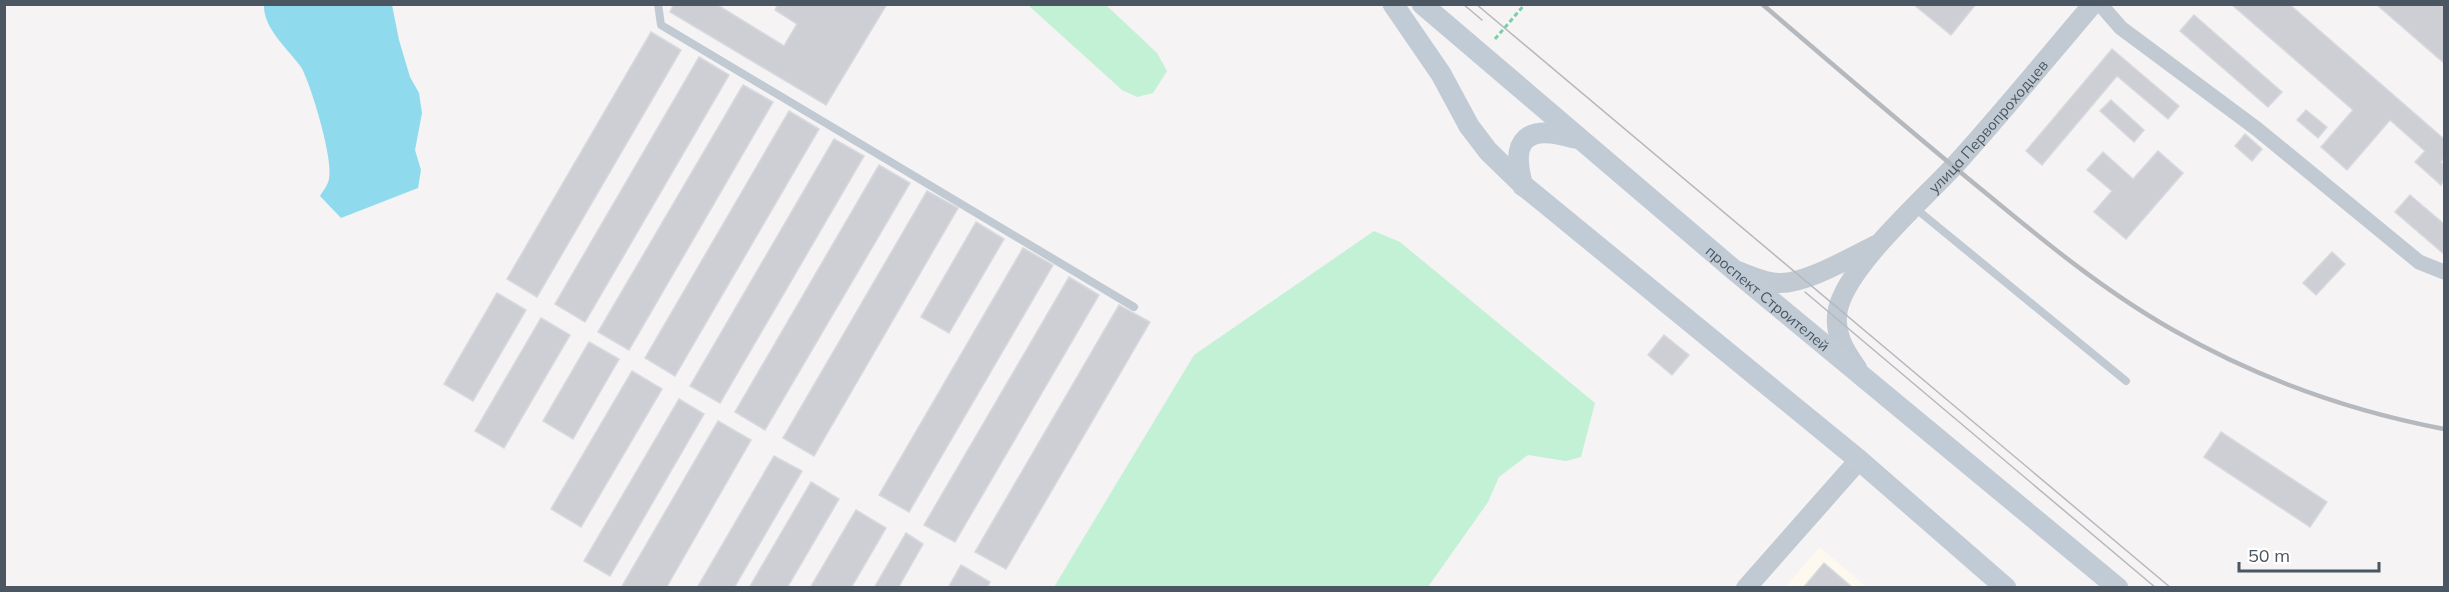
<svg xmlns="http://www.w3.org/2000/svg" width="2449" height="592" font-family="Mulish,sans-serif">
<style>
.commercial{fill:#fdf9ef}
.green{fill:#c3f1d5}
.water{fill:#90daee}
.building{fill:#cdcfd5;stroke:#d7d9de;stroke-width:1.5}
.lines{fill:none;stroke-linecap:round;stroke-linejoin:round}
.path{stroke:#7ad0a6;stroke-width:3;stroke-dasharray:4.5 3;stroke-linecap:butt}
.service{stroke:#c1cad2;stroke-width:8}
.minor{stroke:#c1cad2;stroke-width:15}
.tertiary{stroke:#c1cad2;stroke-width:20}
.secondary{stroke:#c1cbd6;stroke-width:21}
.tram{stroke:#b5b8bd;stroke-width:1.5}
.rail{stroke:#b5b8bd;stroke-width:4.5}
.labels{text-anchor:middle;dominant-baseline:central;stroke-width:6;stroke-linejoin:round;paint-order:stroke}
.street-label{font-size:15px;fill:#4a5661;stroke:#fff}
</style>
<rect width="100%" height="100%" fill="#f5f3f3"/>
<polygon class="commercial" points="1820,547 1866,587 1784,588"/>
<g class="green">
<polygon points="1028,5 1106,5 1157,53 1167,71 1153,93 1137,97 1122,90"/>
<polygon points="1374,231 1400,242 1595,403 1581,457 1566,461 1528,455 1499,477 1488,502 1428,587 1054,587 1194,355"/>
</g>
<path class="water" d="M264 5H392L399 40 410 77 419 93 422 113 415 150 421 170 418 188 341 218 320 196C323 191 328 185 329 179 334 161 311 84 301 67 288 49 263 28 264 5Z"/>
<g class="building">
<polygon points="674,4 716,4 784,46 797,24 775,10 778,4 887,4 826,105 670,12"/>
<polygon points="1913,4 1976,4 1951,35"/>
<polygon points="2231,4 2289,4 2444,139 2444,158 2441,162 2444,165 2444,180 2441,185 2415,162 2425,151 2390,120 2347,170 2321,147 2353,110"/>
<polygon points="2376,4 2444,4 2444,63"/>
<polygon points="2194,15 2282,92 2268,107 2180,31"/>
<polygon points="651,32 681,50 537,297 507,279"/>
<polygon points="2112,49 2179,106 2168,119 2117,76 2042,165 2026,151"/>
<polygon points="699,57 729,75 585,322 555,304"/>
<polygon points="743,85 773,102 629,350 598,332"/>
<polygon points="2111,100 2144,130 2134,142 2100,111"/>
<polygon points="2306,110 2327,127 2318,138 2297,120"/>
<polygon points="789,111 819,129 675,376 645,358"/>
<polygon points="2245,134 2262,149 2252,161 2235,146"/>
<polygon points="834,139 864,156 720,403 690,386"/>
<polygon points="2158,151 2183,173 2126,239 2094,212 2112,191 2087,170 2103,152 2133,179"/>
<polygon points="879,165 910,183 765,430 735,412"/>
<polygon points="927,191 958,208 814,456 783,438"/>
<polygon points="2410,195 2444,224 2444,254 2395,212"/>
<polygon points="976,222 1004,239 949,333 921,317"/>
<polygon points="1023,248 1053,265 909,512 879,495"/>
<polygon points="2332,252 2345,264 2316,295 2303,283"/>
<polygon points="1069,277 1099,295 955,542 924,525"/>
<polygon points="497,293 526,310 473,401 444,384"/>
<polygon points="1119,305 1150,322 1006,569 975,552"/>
<polygon points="541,318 570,335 504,448 475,431"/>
<polygon points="1664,335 1689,355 1672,375 1648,355"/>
<polygon points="589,342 619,359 573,439 543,421"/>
<polygon points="632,371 662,389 581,527 551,509"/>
<polygon points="679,399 704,414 610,576 584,561"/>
<polygon points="718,421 751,440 666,588 621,588"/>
<polygon points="2221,432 2327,502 2310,527 2204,457"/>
<polygon points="774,456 802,471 734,588 697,588"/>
<polygon points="811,482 839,499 787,588 749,588"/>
<polygon points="856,510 886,528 851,588 810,588"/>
<polygon points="906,533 923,544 898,588 874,588"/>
<polygon points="1824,563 1853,588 1803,588"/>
<polygon points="961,565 990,582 987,588 948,588"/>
</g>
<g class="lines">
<polyline class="path" points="1495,39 1525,4"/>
<g class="service">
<polyline points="658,4 661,25 1134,307"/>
<polyline points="1915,208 2126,381"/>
</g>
<polyline class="minor" points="2100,4 2121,28 2257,129 2419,262 2444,272"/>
<g class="tertiary">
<path d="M1738 271C1751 276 1765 283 1779 283 1806 284 1851 257 1876 245"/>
<path id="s1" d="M1857 368C1844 350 1833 332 1838 309 1848 265 1924 199 1956 164 2003 112 2047 58 2093 4"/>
<polyline points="1746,588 1859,460"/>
</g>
<g class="secondary">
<polyline points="1393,4 1441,74 1469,126 1488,151 1524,186 1859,460 2006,588"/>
<path id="s2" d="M1422 4 1734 270 2118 588"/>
<path d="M1523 186C1509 138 1528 124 1574 138"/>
</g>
<g class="tram">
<polyline points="1463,4 1482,20"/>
<polyline points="1476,4 2171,588"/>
<polyline points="1805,292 2156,588"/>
</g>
<path class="rail" d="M1762 4C1837 68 1911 132 1987 194 2046 243 2106 292 2173 330 2257 378 2350 411 2444 429"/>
</g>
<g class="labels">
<g class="street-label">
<text stroke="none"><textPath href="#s1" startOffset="302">улица Первопроходцев</textPath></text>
<text stroke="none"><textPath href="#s2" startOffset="454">проспект Строителей</textPath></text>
</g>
</g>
<rect width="2449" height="592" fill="none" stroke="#4a5661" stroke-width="12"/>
<path d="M2239 562v9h140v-9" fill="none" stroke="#4a5661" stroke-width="3"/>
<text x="2248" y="562" font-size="18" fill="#4a5661" stroke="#ffffff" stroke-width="4.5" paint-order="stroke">50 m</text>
</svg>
